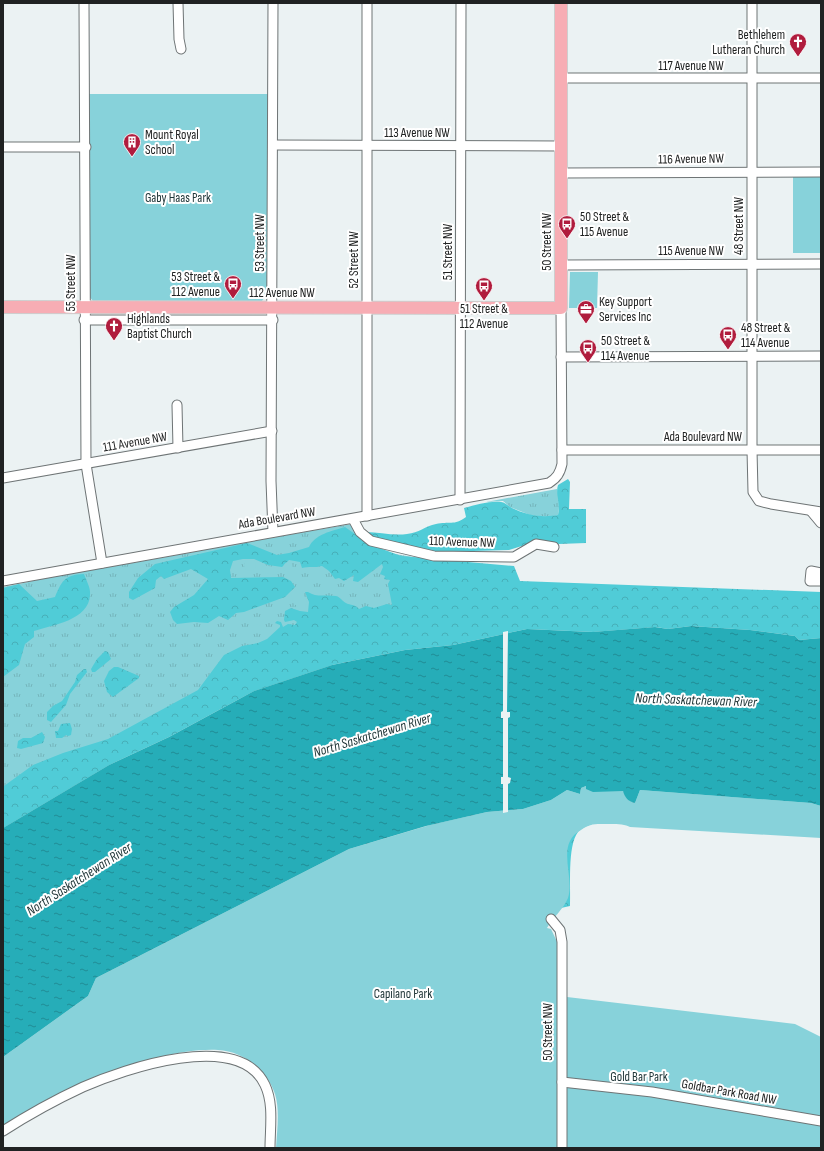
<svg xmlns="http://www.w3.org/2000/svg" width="824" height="1151" font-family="'Sofia Sans Condensed',sans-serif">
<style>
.grass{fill:url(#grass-tufts)}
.forest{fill:url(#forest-crowns)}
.green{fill:#87d2da}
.water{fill:url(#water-ripples)}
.pier{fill:#ebf2f3}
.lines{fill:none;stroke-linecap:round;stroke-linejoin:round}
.minor-casing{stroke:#6e7475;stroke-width:11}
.major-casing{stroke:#cecece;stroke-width:14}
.minor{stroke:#fff;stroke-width:9}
.major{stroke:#f7adb4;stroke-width:12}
.labels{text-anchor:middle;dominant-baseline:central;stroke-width:4;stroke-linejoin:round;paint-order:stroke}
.poi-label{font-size:13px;fill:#202222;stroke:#fff;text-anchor:start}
.street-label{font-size:13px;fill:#202222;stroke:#fff}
.park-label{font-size:13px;fill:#203638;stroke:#fff}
.water-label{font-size:14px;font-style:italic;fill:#1c3234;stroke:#fff}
</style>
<defs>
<pattern id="grass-tufts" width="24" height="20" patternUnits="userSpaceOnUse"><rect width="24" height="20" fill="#87d2da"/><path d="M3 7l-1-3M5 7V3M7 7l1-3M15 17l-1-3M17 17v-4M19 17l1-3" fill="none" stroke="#74b4bb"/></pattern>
<pattern id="forest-crowns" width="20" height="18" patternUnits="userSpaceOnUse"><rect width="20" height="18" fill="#50ccd7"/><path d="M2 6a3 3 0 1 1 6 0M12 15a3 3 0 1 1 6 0" fill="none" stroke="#46afb8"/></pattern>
<pattern id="water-ripples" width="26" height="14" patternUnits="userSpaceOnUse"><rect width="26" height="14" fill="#26adb8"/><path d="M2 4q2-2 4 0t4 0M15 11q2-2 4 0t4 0" fill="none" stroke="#208c95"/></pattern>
</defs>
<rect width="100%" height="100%" fill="#ebf2f3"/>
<g class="grass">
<polygon points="557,489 560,501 558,515 548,517 530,515 510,507 503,501 486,502"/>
<path d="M352 524C354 528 356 534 359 538 378 554 407 556 430 559L421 577 332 665 254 691 109 765 3 828V587C23 584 42 578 62 575 159 559 255 540 352 524Z"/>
</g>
<g class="forest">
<path d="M568 479 570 482 569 509H586V543L559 544 541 540 509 550 437 552 415 549 374 539 366 532C379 532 393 536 407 534 419 533 425 526 436 524 449 521 454 526 466 517L464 508C476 505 489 501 501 502 505 502 508 506 512 508 526 515 542 518 558 515 561 502 555 495 558 485Z"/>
<path d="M345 527 369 544 401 556 514 566 520 581 821 592V638L799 640 795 636 750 630 691 626 668 629 656 627 593 632 527 629 453 645 405 650 332 665 254 691 169 737 109 765 3 828 4 786 33 765 63 753 108 739 198 690 224 655 242 646 258 643 267 639 280 627V625L275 623 277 621 281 622 283 627 288 624 295 625 297 622 294 620 285 622 284 620 285 611 291 608 300 611 308 612 309 602 305 592H308C317 598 327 594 336 596 341 597 342 602 348 604 352 605 356 605 359 609L366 606 374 608 387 604 392 605 388 584 390 580 384 579 385 576 380 574 383 567 382 564 358 582 353 581 354 575 344 581 339 578 335 579 329 571 322 566C314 568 309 566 302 568L300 562 289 560 282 567 268 565 254 559H243L233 561 230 570 231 578 283 577 291 581 295 587 285 597 244 612 236 613 228 620 219 616 208 623 194 622 177 624 173 620 170 612 174 607 194 595 208 579 191 569 164 579 161 576 156 580 155 588 133 600 129 598V592L138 578 155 564 247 543 277 555 289 553 309 547C315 534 332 531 345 527Z"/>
<path d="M84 574C86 580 91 588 90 595 89 620 53 625 34 631V637L25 644 19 665 3 677V588L19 584 37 601 55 597C62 581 64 575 84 574Z"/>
<polygon points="105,651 108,652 111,659 95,672 92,672 91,669 97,659"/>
<polygon points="114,667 118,667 139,676 139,678 113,697 107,692 104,681 109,671"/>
<polygon points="84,669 86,669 87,672 70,694 66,705 51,722 47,720 47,712 53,706 62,701 75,682 77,675"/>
<polygon points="70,723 72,729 71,735 68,736 66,735 62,738 56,738 55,731 58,731 61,724"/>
<polygon points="42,732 45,737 43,743 21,749 17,748 18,741 23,738 31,738"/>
<path d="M565 821 592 824C587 826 581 828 578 832 567 846 571 888 570 906L561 908Z"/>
</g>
<g class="green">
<polygon points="88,94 268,94 267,294 262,301 93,301 87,294"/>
<rect x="793" y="175" width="28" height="78"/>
<polygon points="570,272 598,272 597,308 569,308"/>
<circle cx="250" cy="565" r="6"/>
<circle cx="288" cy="567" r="4.5"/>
<polygon points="264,565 278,568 279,571 274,575 264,573 261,569"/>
<polygon points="295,589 301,589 307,602 305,607 298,607 293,603 291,595"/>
<circle cx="257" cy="629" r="4.5"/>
<path d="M586 786 604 791H623L635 803 640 790 811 803 821 806V838L630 827C624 823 609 824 601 824 592 824 588 825 581 830 555 844 575 876 568 898 563 910 553 917 547 928L551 929 559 946 557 1001 559 1116 557 1148H276C277 1131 280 1110 275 1094 267 1070 243 1051 218 1050 184 1048 132 1063 100 1076 67 1089 35 1109 3 1126V1057L88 996 96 978 349 849 430 825 487 812 523 809 551 800 567 790 580 794 581 788Z"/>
<polygon points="567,997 795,1024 821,1037 821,1148 567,1148"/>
</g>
<path class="water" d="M691 626 750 630 795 636 799 640 821 638V806L811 803 640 790 635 803C628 801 625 798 623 791L593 792 586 789V786L581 788 580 794 567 790 551 800 523 809 487 812 426 826 349 849 96 978 88 996 3 1057V828L109 765 169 737 254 691 332 665 405 650 453 645 527 629 592 632 655 627 668 629Z"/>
<polygon class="pier" points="508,631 507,712 510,712 510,717 508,718 508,777 511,778 510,783 508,784 508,812 503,813 503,784 501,784 501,777 503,777 503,718 501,718 501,712 503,711 503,632"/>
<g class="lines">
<g class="minor-casing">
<g id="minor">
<polyline points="84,3 86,464 102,563"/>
<polyline points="178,3 179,39 181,49"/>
<polyline points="273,3 271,481 273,532"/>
<polyline points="367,3 367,516"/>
<polyline points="752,3 752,450 821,450"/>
<polyline points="561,78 821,78"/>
<polyline points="273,145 561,146"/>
<polyline points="3,147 86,147"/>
<polyline points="561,173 821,172"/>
<polyline points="561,265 821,264"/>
<polyline points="84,320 273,320"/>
<polyline points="561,357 821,356"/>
<polyline points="177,405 178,448"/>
<polyline points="562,450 752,450 753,492 759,501 771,504 821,512"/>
<polyline points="3,478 272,431"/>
<polyline points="460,500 461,3"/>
<polyline points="811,511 821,523"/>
<polyline points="353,519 360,532 371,541 434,556 514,557 536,544 554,547"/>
<polyline points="821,573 811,571 810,581 821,581"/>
<path d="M3 581 549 483C557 478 560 473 562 464L561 308"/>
<polyline points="551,919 560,930 562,942 562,1148"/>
<polyline points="562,1082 652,1092 821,1121"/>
<path d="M3 1131C28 1115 55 1100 83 1087 124 1069 239 1029 265 1085 274 1104 270 1128 270 1148"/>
</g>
</g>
<g class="major-casing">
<polyline id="major" points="3,307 561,308 561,3"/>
</g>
<use href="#minor" class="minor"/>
<use href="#major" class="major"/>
</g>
<defs>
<g id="church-pin" transform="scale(0.9)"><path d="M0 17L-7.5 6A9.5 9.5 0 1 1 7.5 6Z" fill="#b01c3d" stroke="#fff"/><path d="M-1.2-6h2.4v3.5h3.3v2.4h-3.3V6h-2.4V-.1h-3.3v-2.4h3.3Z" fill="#fff"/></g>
<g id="building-pin" transform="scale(0.9)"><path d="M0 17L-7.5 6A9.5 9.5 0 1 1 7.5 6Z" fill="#b01c3d" stroke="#fff"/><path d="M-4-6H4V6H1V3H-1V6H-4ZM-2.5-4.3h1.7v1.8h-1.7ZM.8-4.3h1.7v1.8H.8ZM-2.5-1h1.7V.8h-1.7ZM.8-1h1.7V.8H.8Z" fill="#fff"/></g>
<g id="bus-pin" transform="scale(0.9)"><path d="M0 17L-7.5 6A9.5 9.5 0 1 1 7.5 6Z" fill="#b01c3d" stroke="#fff"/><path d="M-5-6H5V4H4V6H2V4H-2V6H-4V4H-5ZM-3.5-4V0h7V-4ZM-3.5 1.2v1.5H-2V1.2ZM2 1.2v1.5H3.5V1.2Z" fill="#fff"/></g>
<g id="office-pin" transform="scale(0.9)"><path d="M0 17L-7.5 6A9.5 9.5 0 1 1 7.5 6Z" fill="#b01c3d" stroke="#fff"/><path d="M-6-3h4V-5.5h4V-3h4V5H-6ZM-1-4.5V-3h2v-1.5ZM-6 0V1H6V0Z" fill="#fff"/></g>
</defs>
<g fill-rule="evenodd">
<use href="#church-pin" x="798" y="42"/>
<use href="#building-pin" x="132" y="142"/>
<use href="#bus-pin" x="567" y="224"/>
<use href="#bus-pin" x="233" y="284"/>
<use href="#bus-pin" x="484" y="286"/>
<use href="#office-pin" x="586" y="309"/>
<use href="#church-pin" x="114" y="326"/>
<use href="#bus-pin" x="728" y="335"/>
<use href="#bus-pin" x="588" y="348"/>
</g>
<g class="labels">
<g class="poi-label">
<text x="785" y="35" text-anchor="end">Bethlehem<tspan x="785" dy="15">Lutheran Church</tspan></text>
<text x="145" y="135">Mount Royal<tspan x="145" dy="15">School</tspan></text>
<text x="580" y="217">50 Street &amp;<tspan x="580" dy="15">115 Avenue</tspan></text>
<text x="220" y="277" text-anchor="end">53 Street &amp;<tspan x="220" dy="15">112 Avenue</tspan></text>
<text x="599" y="302">Key Support<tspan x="599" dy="15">Services Inc</tspan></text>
<text x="484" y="309" text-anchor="middle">51 Street &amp;<tspan x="484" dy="15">112 Avenue</tspan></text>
<text x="127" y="319">Highlands<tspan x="127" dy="15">Baptist Church</tspan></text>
<text x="741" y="328">48 Street &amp;<tspan x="741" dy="15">114 Avenue</tspan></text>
<text x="601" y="341">50 Street &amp;<tspan x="601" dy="15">114 Avenue</tspan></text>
</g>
<g class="street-label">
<text x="691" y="66">117 Avenue NW</text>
<text x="417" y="133">113 Avenue NW</text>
<text transform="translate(691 159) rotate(-1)">116 Avenue NW</text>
<text transform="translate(739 226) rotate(-90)">48 Street NW</text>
<text transform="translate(547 242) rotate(-90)">50 Street NW</text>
<text transform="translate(260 243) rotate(-90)">53 Street NW</text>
<text x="691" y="251">115 Avenue NW</text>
<text transform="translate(448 252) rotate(-90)">51 Street NW</text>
<text transform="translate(354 260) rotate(-90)">52 Street NW</text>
<text transform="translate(71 283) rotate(-90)">55 Street NW</text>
<text x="282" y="293">112 Avenue NW</text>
<text x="703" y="437">Ada Boulevard NW</text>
<text transform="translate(135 442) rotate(-10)">111 Avenue NW</text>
<text transform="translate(277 518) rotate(-10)">Ada Boulevard NW</text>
<text transform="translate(462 542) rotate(2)">110 Avenue NW</text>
<text transform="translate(548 1032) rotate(-90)">50 Street NW</text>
<text transform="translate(729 1092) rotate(10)">Goldbar Park Road NW</text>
</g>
<g class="park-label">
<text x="178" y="198">Gaby Haas Park</text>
<text x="403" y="994">Capilano Park</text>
<text x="639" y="1077">Gold Bar Park</text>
</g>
<g class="water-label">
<text transform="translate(696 700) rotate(2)">North Saskatchewan River</text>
<text transform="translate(372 735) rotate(-17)">North Saskatchewan River</text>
<text transform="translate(79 879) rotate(-33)">North Saskatchewan River</text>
</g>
</g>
<rect width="824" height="1151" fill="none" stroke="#202222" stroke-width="8"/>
</svg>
